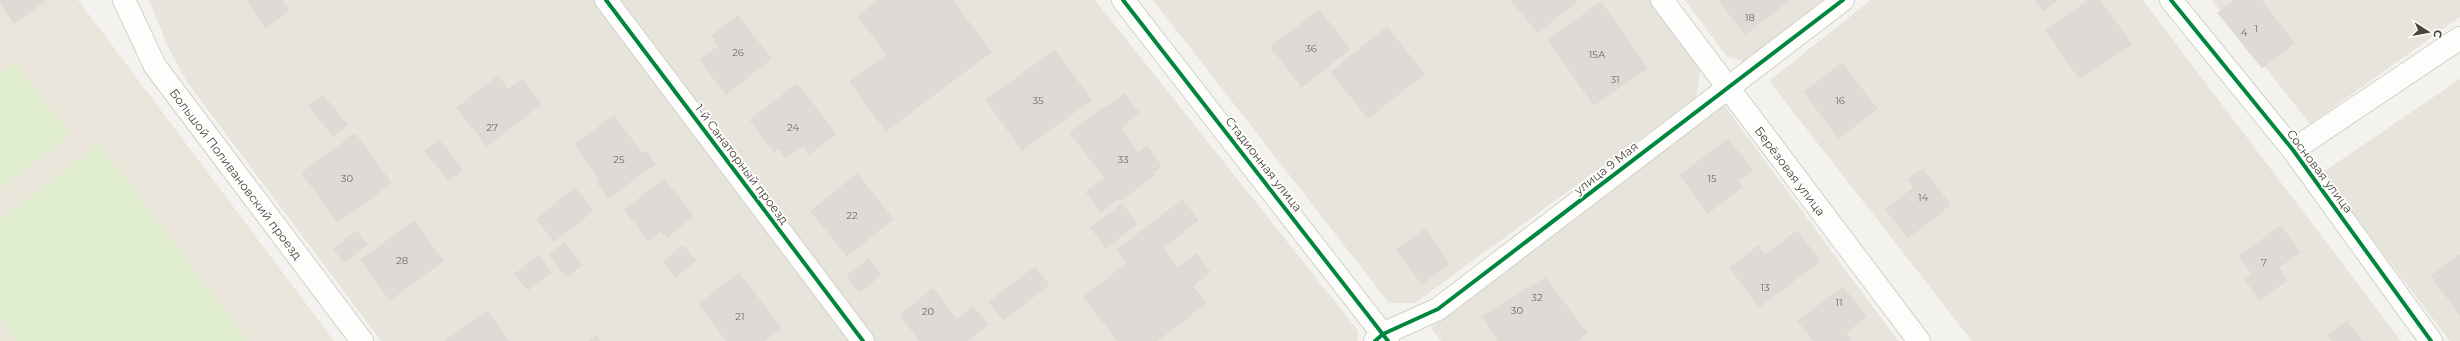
<svg xmlns="http://www.w3.org/2000/svg" width="2460" height="341" font-family="Montserrat,sans-serif">
<style>
.residential{fill:#e7e4dc}
.education{fill:#eae5da}
.green{fill:#e1eecf}
.building{fill:#dedbd6;stroke:#dcd9d4}
.lines{fill:none;stroke-linecap:round;stroke-linejoin:round}
.street-casing{stroke:#d2d0cb;stroke-width:24}
.street{stroke:#fdfdfc;stroke-width:22}
.cycleway-casing{stroke:#fff;stroke-width:6}
.cycleway{stroke:#00873e;stroke-width:4}
.labels{text-anchor:middle;dominant-baseline:central;stroke-width:3.5;stroke-linejoin:round;paint-order:stroke}
.number-label{font-size:10px;fill:#706a61}
.street-label{font-size:12px;fill:#4b4439;stroke:#fff}
</style>
<rect width="100%" height="100%" fill="#f4f2ee"/>
<g class="residential">
<polygon points="149,0 596,0 854,341 381,341 187,82 167,45"/>
<polygon points="617,0 1095,0 1359,332 1357,341 875,341"/>
<polygon points="1153,0 1650,0 1701,67 1696,98 1415,303 1389,303"/>
<polygon points="1685,0 1831,0 1750,62 1727,57"/>
<polygon points="1871,0 2143,0 2401,341 1972,341 1769,81"/>
<polygon points="2212,0 2460,0 2460,17 2310,124"/>
<polygon points="2460,79 2460,341 2450,341 2322,173"/>
<polygon points="1723,104 1898,341 1441,341 1431,328"/>
</g>
<polygon class="education" points="0,0 78,0 334,341 0,341"/>
<g class="green">
<polygon points="15,62 70,135 0,188 0,73"/>
<polygon points="99,144 248,341 16,341 0,319 0,219"/>
</g>
<g class="building">
<polygon points="0,0 44,0 45,1 14,23 0,3"/>
<polygon points="247,0 282,0 289,10 266,28"/>
<polygon points="879,0 952,0 991,52 923,103 858,16"/>
<polygon points="1511,0 1578,0 1538,33"/>
<polygon points="1719,0 1790,0 1745,34"/>
<polygon points="2035,0 2058,0 2043,11"/>
<polygon points="2089,0 2100,0 2131,44 2080,79 2046,30"/>
<polygon points="2235,0 2261,0 2294,43 2262,68 2218,13"/>
<polygon points="1601,2 1647,68 1594,105 1548,40"/>
<polygon points="1319,10 1350,49 1302,87 1271,47"/>
<polygon points="738,16 771,59 726,94 700,60 719,46 712,36"/>
<polygon points="1387,27 1424,74 1368,118 1331,72"/>
<polygon points="1055,50 1091,100 1022,150 986,100"/>
<polygon points="887,55 923,103 886,131 850,82"/>
<polygon points="1842,63 1877,109 1839,138 1804,92"/>
<polygon points="498,76 508,90 522,79 541,104 487,146 457,108"/>
<polygon points="797,84 836,134 809,154 803,145 786,158 779,148 774,152 750,120"/>
<polygon points="1124,94 1139,113 1120,128 1138,153 1147,146 1161,166 1153,172 1155,175 1121,200 1119,198 1101,212 1086,192 1105,178 1070,133 1104,107 1105,109"/>
<polygon points="323,95 347,125 333,136 309,106"/>
<polygon points="614,116 642,154 646,151 655,164 608,198 596,181 600,179 575,144"/>
<polygon points="355,134 391,183 338,222 302,173"/>
<polygon points="1728,139 1752,170 1737,181 1742,187 1708,213 1680,175"/>
<polygon points="439,140 462,170 448,180 425,151"/>
<polygon points="1923,169 1950,205 1908,238 1886,209 1914,188 1908,179"/>
<polygon points="857,174 893,219 847,256 811,211"/>
<polygon points="664,179 693,216 667,237 661,231 649,241 625,210"/>
<polygon points="575,188 593,211 554,241 537,219"/>
<polygon points="1182,200 1198,220 1163,248 1178,268 1196,254 1210,272 1192,286 1206,303 1157,341 1118,341 1084,297 1127,263 1117,250"/>
<polygon points="1122,204 1137,224 1106,248 1091,228"/>
<polygon points="414,221 443,261 390,300 361,260"/>
<polygon points="2281,226 2300,252 2278,268 2287,280 2260,300 2245,279 2252,274 2239,256"/>
<polygon points="1425,229 1449,263 1422,284 1397,250"/>
<polygon points="356,231 367,244 344,262 334,249"/>
<polygon points="1797,231 1820,261 1759,307 1730,268 1758,246 1765,255"/>
<polygon points="564,242 582,265 566,277 549,255"/>
<polygon points="683,246 696,261 675,277 663,261"/>
<polygon points="2460,255 2460,315 2431,276"/>
<polygon points="539,256 551,272 528,290 515,274"/>
<polygon points="869,259 881,275 859,292 847,276"/>
<polygon points="1035,267 1049,285 1003,320 989,302"/>
<polygon points="739,273 781,328 764,341 727,341 699,304"/>
<polygon points="1545,278 1587,333 1577,341 1498,341 1483,316"/>
<polygon points="1843,287 1866,317 1845,333 1851,340 1849,341 1814,341 1798,321"/>
<polygon points="933,289 957,320 973,306 988,325 966,341 920,341 900,315"/>
<polygon points="487,311 509,341 445,341"/>
<polygon points="2347,321 2362,341 2333,341 2328,335"/>
<polygon points="596,336 600,341 589,341"/>
</g>
<g class="lines">
<g class="street-casing">
<g id="street">
<polyline points="124,0 155,66 362,341"/>
<polyline points="606,0 863,341"/>
<polyline points="1123,0 1388,341"/>
<polyline points="1662,0 1919,341"/>
<polyline points="2171,0 2293,150 2431,341"/>
<polyline points="2293,150 2460,38"/>
<polyline points="1375,341 1383,334 1438,309 1843,0"/>
</g>
</g>
<use href="#street" class="street"/>
<g class="cycleway-casing">
<g id="cycleway">
<polyline points="606,0 863,341"/>
<polyline points="1123,0 1388,341"/>
<polyline points="2171,0 2293,150 2431,341"/>
<polyline points="1375,341 1383,334 1438,309 1843,0"/>
</g>
</g>
<use href="#cycleway" class="cycleway"/>
</g>
<g class="labels">
<g class="number-label">
<text x="1750" y="17">18</text>
<text x="2256" y="28">1</text>
<text x="2244" y="32">4</text>
<text x="1311" y="48">36</text>
<text x="738" y="52">26</text>
<text x="1597" y="54">15А</text>
<text x="1615" y="79">31</text>
<text x="1038" y="100">35</text>
<text x="1840" y="100">16</text>
<text x="492" y="127">27</text>
<text x="793" y="127">24</text>
<text x="619" y="159">25</text>
<text x="1123" y="159">33</text>
<text x="347" y="178">30</text>
<text x="1712" y="178">15</text>
<text x="1923" y="197">14</text>
<text x="852" y="215">22</text>
<text x="402" y="260">28</text>
<text x="2264" y="262">7</text>
<text x="1765" y="287">13</text>
<text x="1537" y="297">32</text>
<text x="1839" y="302">11</text>
<text x="1517" y="310">30</text>
<text x="928" y="311">20</text>
<text x="740" y="316">21</text>
</g>
<g class="street-label">
<text transform="translate(742 164) rotate(53)">1-й Санаторный проезд</text>
<text transform="translate(1264 164) rotate(52)">Стадионная улица</text>
<text transform="translate(1606 168) rotate(-38)">улица 9 Мая</text>
<text transform="translate(1790 171) rotate(53)">Берёзовая улица</text>
<text transform="translate(2320 171) rotate(53)">Сосновая улица</text>
<text transform="translate(236 174) rotate(53)">Большой Поливановский проезд</text>
</g>
</g>
<g transform="translate(2428 32) rotate(101)" stroke="#ffffff" stroke-width="3" paint-order="stroke">
<path d="M0-3L7 15L0 10L-7 15Z" fill="#4b4439"/>
<text y="-6" font-size="11" font-weight="bold" text-anchor="middle" fill="#4b4439">С</text>
</g>
</svg>
